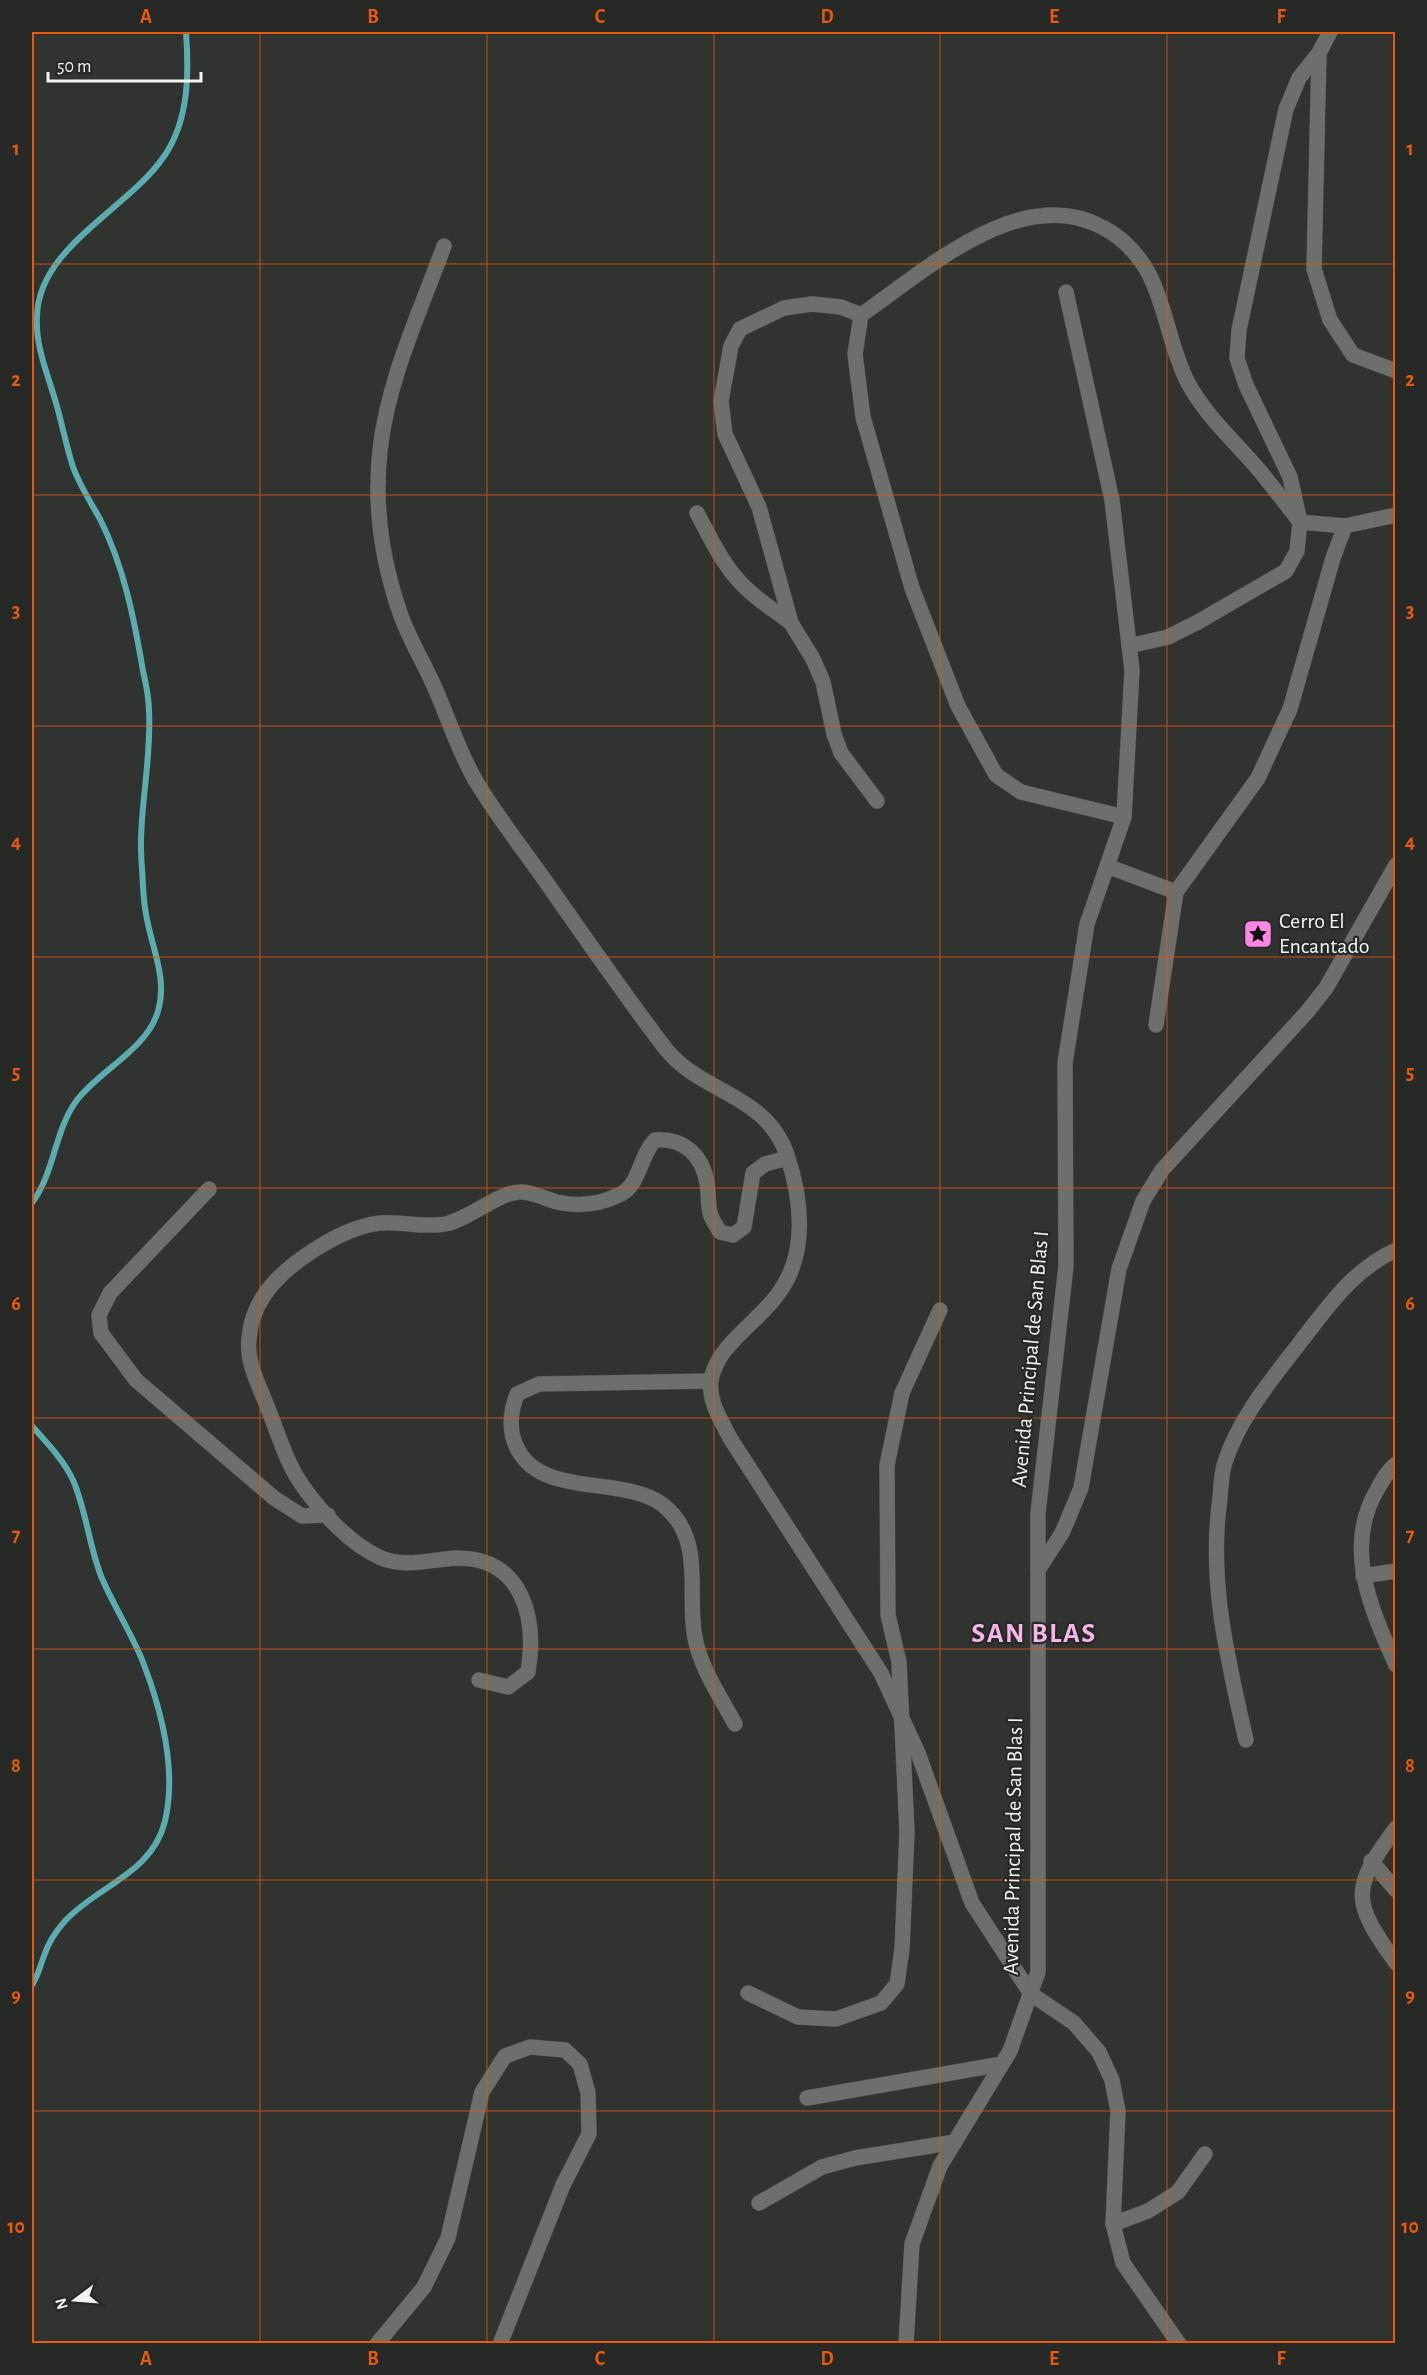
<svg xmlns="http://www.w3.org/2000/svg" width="1427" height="2375" font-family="'Alegreya Sans',sans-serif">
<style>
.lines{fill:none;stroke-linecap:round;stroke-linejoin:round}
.stream{stroke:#5bacaf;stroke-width:6}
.street-casing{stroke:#4d4f4c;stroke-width:16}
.street{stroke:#6c6f6b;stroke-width:15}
.grid{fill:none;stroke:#e8590c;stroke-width:1.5;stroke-opacity:0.55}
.labels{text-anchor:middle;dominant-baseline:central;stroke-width:4.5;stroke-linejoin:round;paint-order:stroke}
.poi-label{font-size:22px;fill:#f3f4f2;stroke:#272926;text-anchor:start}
.street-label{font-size:22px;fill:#f3f4f2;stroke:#272926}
.district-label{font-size:28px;font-weight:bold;letter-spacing:1.5px;fill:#f8b6e8;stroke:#272926}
.neatline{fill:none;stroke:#e8590c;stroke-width:2}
.grid-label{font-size:20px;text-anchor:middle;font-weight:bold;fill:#e8590c}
</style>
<rect width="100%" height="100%" fill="#313330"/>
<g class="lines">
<g class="stream">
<path d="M32 1203C55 1172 54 1131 77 1100 100 1070 148 1048 158 1011 168 978 151 946 146 914 143 899 143 883 142 869 137 816 152 763 149 711 149 697 146 684 143 671 134 618 124 567 100 519 90 501 80 486 73 467 67 448 63 429 58 410 50 379 35 349 37 316 39 246 129 209 165 155 189 119 189 73 186 32"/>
<path d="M32 1426C47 1443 63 1459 73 1480 86 1510 89 1545 101 1576 113 1605 131 1632 143 1662 161 1709 177 1770 165 1821 153 1873 97 1886 65 1921 56 1931 48 1943 44 1956 40 1966 38 1976 32 1985"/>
</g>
<g class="street-casing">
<g id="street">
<polyline points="1330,32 1319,53 1314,269 1330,320 1353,355 1396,371"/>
<path d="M444 246C420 312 388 379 380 450 374 504 382 561 400 613 409 639 424 663 435 688 449 720 459 753 477 783 497 816 522 848 544 879 584 936 623 993 665 1048 701 1094 766 1093 787 1155 802 1200 808 1254 778 1294 769 1307 756 1318 745 1329 730 1344 715 1358 711 1380 708 1401 721 1420 730 1438L881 1673 918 1753 972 1903 1031 1994 1074 2023 1099 2052 1112 2080 1118 2111 1113 2224 1123 2263 1179 2344"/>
<polyline points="861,315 841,307 812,304 784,308 740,329 731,346 721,401 725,434 759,507 791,623 813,659 823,682 834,734 841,753 877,801"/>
<path d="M697 513C712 541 725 570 749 591 762 603 777 612 791 623"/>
<polyline points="1129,646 1168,637 1198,622 1286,571 1297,551 1300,522 1290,477 1246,385 1237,358 1239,330 1286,109 1299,78 1319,53"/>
<path d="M1124 817 1021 792 996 775 958 706 912 588 863 417 855 354 861 315C925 271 1020 183 1102 227 1122 237 1138 254 1149 274 1166 307 1170 347 1187 381 1204 413 1228 435 1252 462 1269 481 1284 502 1300 522L1345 526 1396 515"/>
<polyline points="1107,866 1176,892"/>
<polyline points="1156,1025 1176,892 1258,778 1290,709 1333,558 1345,526"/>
<polyline points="209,1189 110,1293 99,1315 101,1333 136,1380 274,1498 302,1516 328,1515"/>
<path d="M711 1381 539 1384 517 1394C510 1413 508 1431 518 1450 544 1498 623 1475 663 1505 706 1539 686 1593 695 1638 701 1669 720 1696 735 1724"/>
<path d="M1396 1464C1387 1471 1382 1481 1377 1490 1343 1548 1371 1609 1396 1665"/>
<polyline points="1038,1570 1062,1533 1081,1488 1119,1269 1143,1201 1162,1170 1307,1012 1326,988 1396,865"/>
<polyline points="1363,1576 1396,1571"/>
<path d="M479 1680 508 1687 528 1672C537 1619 523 1558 458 1558 431 1559 405 1569 379 1557 349 1543 321 1512 302 1485 287 1464 279 1436 269 1411 261 1389 246 1364 249 1339 250 1324 255 1309 263 1297 283 1265 342 1227 380 1223 401 1221 424 1228 445 1224 471 1219 500 1190 523 1192 535 1193 546 1199 557 1202 578 1207 601 1204 621 1194 640 1184 640 1155 655 1140 683 1138 702 1154 707 1183 709 1193 707 1205 711 1216 713 1221 717 1227 720 1232L733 1235 744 1227 753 1173 765 1164 788 1158"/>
<path d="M1246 1740C1228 1660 1208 1582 1220 1498 1221 1487 1221 1474 1225 1462 1240 1416 1273 1378 1302 1340 1329 1305 1354 1269 1396 1250"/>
<path d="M1396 1828C1350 1890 1352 1901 1396 1963"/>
<polyline points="1371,1861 1396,1890"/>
<polyline points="748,1993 798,2017 836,2019 881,2003 897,1984 902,1949 907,1832 899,1662 888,1615 887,1465 902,1393 940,1310"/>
<polyline points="807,2098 1002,2064"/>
<polyline points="759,2203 822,2167 855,2158 955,2142"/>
<polyline points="1113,2224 1148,2211 1178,2192 1205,2154"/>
<polyline points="377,2344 424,2287 448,2238 482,2092 505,2056 530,2047 565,2050 580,2064 588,2093 589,2134 563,2185 500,2344"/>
<polyline points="906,2344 912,2244 940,2166 1010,2051 1038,1972 1038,1513 1066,1266 1065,1063 1087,924 1124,817 1132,670 1112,500 1066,292"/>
</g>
</g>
<use href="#street" class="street"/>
</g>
<path class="grid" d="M260 32V2344M487 32V2344M714 32V2344M940 32V2344M1167 32V2344M32 264H1396M32 495H1396M32 726H1396M32 957H1396M32 1188H1396M32 1418H1396M32 1649H1396M32 1880H1396M32 2111H1396"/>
<defs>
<g id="sight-square" transform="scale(1.5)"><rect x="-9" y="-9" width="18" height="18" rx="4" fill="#fc86e3" stroke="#272926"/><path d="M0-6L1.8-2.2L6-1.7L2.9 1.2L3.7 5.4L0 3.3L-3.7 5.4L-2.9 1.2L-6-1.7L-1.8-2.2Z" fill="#111"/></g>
</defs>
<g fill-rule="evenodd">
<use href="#sight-square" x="1258" y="934"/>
</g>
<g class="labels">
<g class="poi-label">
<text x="1279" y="921">Cerro El<tspan x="1279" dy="25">Encantado</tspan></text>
</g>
<g class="street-label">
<text transform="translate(1030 1359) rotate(-85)">Avenida Principal de San Blas I</text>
<text transform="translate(1013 1846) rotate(-89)">Avenida Principal de San Blas I</text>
</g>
<g class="district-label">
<text x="1034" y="1634">SAN BLAS</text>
</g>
</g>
<rect width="1427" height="2375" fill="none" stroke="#272926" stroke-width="66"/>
<g transform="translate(75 2300) rotate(254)" stroke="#272926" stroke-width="4.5" paint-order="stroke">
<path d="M0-4.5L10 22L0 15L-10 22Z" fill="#f3f4f2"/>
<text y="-9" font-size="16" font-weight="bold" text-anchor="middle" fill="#f3f4f2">N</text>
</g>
<path d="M48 72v9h153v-9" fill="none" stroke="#f3f4f2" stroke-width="3"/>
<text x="57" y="72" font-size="18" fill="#f3f4f2" stroke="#272926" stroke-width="4.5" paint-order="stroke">50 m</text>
<rect x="33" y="33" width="1361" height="2309" class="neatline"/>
<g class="grid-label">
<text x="146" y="23">A</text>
<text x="373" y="23">B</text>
<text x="600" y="23">C</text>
<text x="827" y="23">D</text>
<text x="1054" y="23">E</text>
<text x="1281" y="23">F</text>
<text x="16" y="155">1</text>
<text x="1410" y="155">1</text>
<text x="16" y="386">2</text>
<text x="1410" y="386">2</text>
<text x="16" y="617">3</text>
<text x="1410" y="617">3</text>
<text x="16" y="848">4</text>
<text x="1410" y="848">4</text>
<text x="16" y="1079">5</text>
<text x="1410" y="1079">5</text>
<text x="16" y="1310">6</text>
<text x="1410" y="1310">6</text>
<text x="16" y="1541">7</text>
<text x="1410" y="1541">7</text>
<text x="16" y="1772">8</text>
<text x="1410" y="1772">8</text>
<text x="16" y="2002">9</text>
<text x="1410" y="2002">9</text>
<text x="16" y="2233">10</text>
<text x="1410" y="2233">10</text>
<text x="146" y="2365">A</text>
<text x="373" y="2365">B</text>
<text x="600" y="2365">C</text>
<text x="827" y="2365">D</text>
<text x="1054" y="2365">E</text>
<text x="1281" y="2365">F</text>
</g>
</svg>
